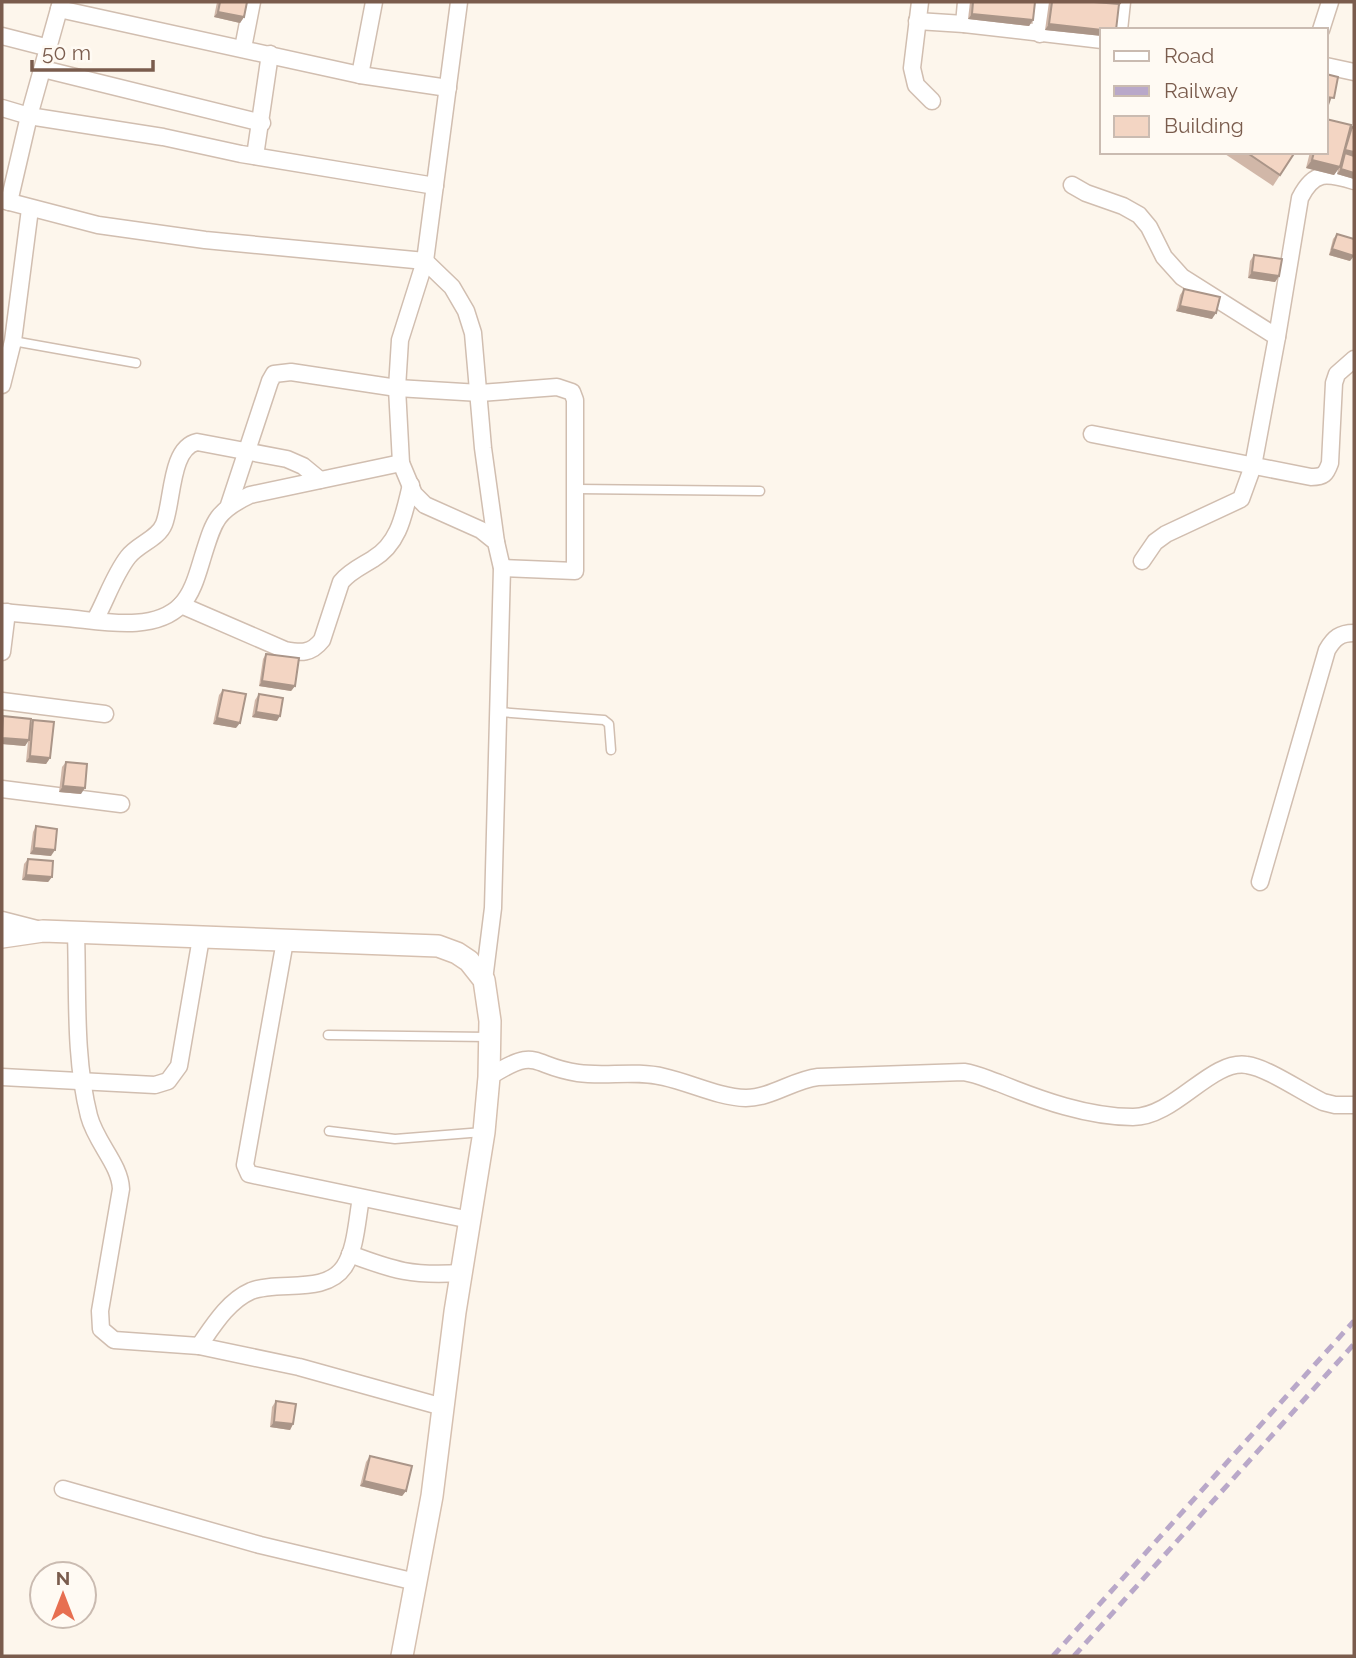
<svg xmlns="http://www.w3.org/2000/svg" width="1356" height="1658" font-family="Raleway,sans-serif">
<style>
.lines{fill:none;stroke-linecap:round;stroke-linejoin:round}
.lane-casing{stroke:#d1beb0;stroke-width:11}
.street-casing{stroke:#d1beb0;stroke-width:19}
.secondary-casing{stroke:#d6c0b0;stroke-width:24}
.lane{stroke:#fff;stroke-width:8}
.street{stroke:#fff;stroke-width:16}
.secondary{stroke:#fff;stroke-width:21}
.rail{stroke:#b9a8c9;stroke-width:5;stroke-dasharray:10 7;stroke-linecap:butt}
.wall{fill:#d1b7a8}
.shaded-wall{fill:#aa9588}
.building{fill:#f3d5c3;stroke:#aa9588;stroke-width:2}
</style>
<rect width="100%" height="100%" fill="#fdf6ec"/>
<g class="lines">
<g class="lane-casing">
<g id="lane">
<polyline points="13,341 136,363"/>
<polyline points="577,489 760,491"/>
<polyline points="499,712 604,720 609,724 611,750"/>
<polyline points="328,1035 489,1037"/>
<polyline points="329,1131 395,1139 483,1132"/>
</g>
</g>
<g class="street-casing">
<g id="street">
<polyline points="459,2 425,261 400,340 397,388 401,463 414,494 425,505 481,530 496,542 502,568 493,908 484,980"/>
<polyline points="920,2 912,68 916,85 932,101"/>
<polyline points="59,9 360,75 448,88"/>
<polyline points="917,21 964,24 1102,40"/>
<polyline points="964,24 966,2"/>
<polyline points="1119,30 1122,2"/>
<polyline points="1321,30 1330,2"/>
<polyline points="1040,34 1042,2"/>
<polyline points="2,36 49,48"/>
<polyline points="243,48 252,2"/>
<polyline points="1326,66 1354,72"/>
<polyline points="43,69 262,123"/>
<polyline points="360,75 374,2"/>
<polyline points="2,108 29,116 163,137 241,154 435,186"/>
<polyline points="255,156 270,54"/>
<polyline points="1072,185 1086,193 1123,206 1139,215 1149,227 1164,257 1182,277 1277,337 1253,466 1241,499 1166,534 1155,542 1142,561"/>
<polyline points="2,200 98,225 205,240 425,261 452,287 466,311 473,333 483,448 496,542"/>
<polyline points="9,202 29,116 61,2"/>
<path d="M1277 337 1300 198C1314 170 1327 173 1354 181"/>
<polyline points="2,385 13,341 30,209"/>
<path d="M1092 434 1311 477C1324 477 1326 474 1330 463L1334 383 1337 374 1354 359"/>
<polyline points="229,505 270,381 274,374 291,372 397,388 480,393 557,387 572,392 575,400 575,571 502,568"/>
<path d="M181 605 285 650C301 653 311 654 322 640L341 582C350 571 362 566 373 559 400 543 404 513 411 485"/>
<path d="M2 612C23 614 45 616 67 618 101 621 154 633 181 605 193 593 198 572 203 556 214 521 216 511 250 495L401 463"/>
<path d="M95 620C106 600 114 575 128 557 138 544 158 539 164 524 173 501 170 448 197 442L287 459 303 466 320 480"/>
<polyline points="2,652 7,612"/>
<polyline points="2,701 105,714"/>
<polyline points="2,789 121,804"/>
<path d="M1260 882 1327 650C1334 638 1340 633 1354 633"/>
<polyline points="2,920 37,929"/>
<path d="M76 933C78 993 74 1057 89 1116 96 1143 120 1164 121 1189L100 1311 101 1329 114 1340 199 1346 299 1367 443 1407"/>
<polyline points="285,941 245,1165 249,1174 470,1220"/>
<polyline points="2,1077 155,1085 168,1081 179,1066 201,938"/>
<path d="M489 1077C539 1045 530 1066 578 1073 606 1077 635 1070 664 1077 691 1083 718 1097 746 1098 771 1098 793 1080 818 1077L964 1072C977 1074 987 1079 999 1083 1041 1100 1088 1117 1133 1117 1175 1117 1211 1059 1247 1065 1268 1068 1302 1092 1323 1102L1335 1105H1354"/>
<path d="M350 1254C395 1271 412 1276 461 1273"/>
<path d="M199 1346C213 1326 228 1301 251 1291 279 1280 325 1295 344 1267 356 1249 357 1219 361 1198"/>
<polyline points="63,1489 260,1545 416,1582"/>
</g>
</g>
<g class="secondary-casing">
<polyline id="secondary" points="2,937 43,931 438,946 457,953 469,961 484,980 490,1021 489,1077 484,1132 455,1312 432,1496 402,1656"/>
</g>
<use href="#lane" class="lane"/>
<use href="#street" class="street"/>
<use href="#secondary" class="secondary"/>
<g class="rail">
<polyline points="1053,1656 1354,1321"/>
<polyline points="1074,1656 1354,1344"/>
</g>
</g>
<g class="wall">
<polygon points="217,2 247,2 244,17 240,23 214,17"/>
<polygon points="970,2 1035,2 1033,20 1029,26 968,19"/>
<polygon points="1049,2 1122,2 1102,30 1102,36 1045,30"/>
<polygon points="1352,127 1354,128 1354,179 1337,174 1338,169 1334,175 1306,168 1310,152 1326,152"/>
<polygon points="1222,152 1295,152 1273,186"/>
<polygon points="1337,234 1350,261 1329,255 1333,239"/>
<polygon points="1254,255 1279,276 1275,282 1248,278 1250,261"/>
<polygon points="1184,289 1212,319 1176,311 1180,295"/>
<polygon points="266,654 295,686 291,691 259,686 263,659"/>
<polygon points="223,690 236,728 213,724 219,695"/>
<polygon points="259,694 277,721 252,717 255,700"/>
<polygon points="3,716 30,724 33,720 50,758 46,764 26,762 28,741 25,746 2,744"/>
<polygon points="66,762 81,794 59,792 62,767"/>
<polygon points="36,826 51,856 30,854 33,832"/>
<polygon points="28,859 52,877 48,882 22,880 24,864"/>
<polygon points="276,1401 293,1424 290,1430 270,1427 272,1407"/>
<polygon points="370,1456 406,1491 402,1496 360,1486 366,1462"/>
</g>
<g class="shaded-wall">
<polygon points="1063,2 1122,2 1118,7"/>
<polygon points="218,12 244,17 240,23 214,17"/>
<polygon points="972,14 1033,20 1029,26 968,19"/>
<polygon points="1049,24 1102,30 1102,36 1045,30"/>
<polygon points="1345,150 1354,152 1354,159 1345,153 1343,156 1341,155"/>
<polygon points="1312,160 1340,167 1334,175 1306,168"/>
<polygon points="1341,169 1354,173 1354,179 1337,174"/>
<polygon points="1332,249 1354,256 1350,261 1329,255"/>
<polygon points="1252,272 1279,276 1275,282 1248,278"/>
<polygon points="1180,306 1216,313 1212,319 1176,311"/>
<polygon points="262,681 295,686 291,691 259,686"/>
<polygon points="256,712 280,716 277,721 252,717"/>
<polygon points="217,718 240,723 236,728 213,724"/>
<polygon points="2,738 29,740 25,746 2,744"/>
<polygon points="30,756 50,758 46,764 26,762"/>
<polygon points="63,786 85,788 81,794 59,792"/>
<polygon points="34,848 55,850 51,856 30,854"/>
<polygon points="26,875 52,877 48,882 22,880"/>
<polygon points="274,1422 293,1424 290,1430 270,1427"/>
<polygon points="364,1481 406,1491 402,1496 360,1486"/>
</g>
<g class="building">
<polygon points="220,2 247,2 244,17 218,12"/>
<polygon points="973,2 1035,2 1033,20 972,14"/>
<polygon points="1052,2 1094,2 1119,4 1116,30 1102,30 1049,24"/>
<polygon points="1326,74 1338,77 1334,98 1326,97"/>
<polygon points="1326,98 1330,99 1326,111"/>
<polygon points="1326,119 1351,125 1340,167 1312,160 1314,152 1326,152"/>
<polygon points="1352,127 1354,128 1354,152 1345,150"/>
<polygon points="1246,152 1295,152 1280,175"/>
<polygon points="1345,153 1354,156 1354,173 1341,169"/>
<polygon points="1337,234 1354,239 1354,256 1332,249"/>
<polygon points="1254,255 1282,259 1279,276 1252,272"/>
<polygon points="1184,289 1220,297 1216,313 1180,306"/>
<polygon points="266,654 299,658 295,686 262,681"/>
<polygon points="223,690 246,694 240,723 217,718"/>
<polygon points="259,694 283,698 280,716 256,712"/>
<polygon points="3,716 31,719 29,740 2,738"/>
<polygon points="33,720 54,722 50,758 30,756"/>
<polygon points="66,762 87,764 85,788 63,786"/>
<polygon points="36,826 57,829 55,850 34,848"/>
<polygon points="28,859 53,861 52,877 26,875"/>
<polygon points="276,1401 296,1404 293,1424 274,1422"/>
<polygon points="370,1456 412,1466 406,1491 364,1481"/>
</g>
<rect width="1356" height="1658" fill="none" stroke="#7a5c4d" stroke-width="7"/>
<rect x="1100" y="28" width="228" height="126" fill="#fffaf3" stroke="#cabbb1" stroke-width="2"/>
<rect x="1114" y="51" width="35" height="10" fill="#ffffff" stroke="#cabbb1" stroke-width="2"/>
<text x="1164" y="63" font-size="21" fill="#7a5c4d">Road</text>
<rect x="1114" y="86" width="35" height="10" fill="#b9a8c9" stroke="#cabbb1" stroke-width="2"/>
<text x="1164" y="98" font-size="21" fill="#7a5c4d">Railway</text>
<rect x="1114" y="116" width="35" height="21" fill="#f3d5c3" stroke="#cabbb1" stroke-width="2"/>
<text x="1164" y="133" font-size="21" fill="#7a5c4d">Building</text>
<g transform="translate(63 1595)"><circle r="33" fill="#fffaf3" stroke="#cabbb1" stroke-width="2"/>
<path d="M0-5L12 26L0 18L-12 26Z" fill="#e76f51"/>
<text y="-10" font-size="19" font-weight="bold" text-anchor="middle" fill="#7a5c4d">N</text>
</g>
<path d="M32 60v10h121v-10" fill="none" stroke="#7a5c4d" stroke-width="3.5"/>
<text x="42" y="60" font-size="21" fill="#7a5c4d" stroke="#fffaf3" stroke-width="5" paint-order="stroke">50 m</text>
</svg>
